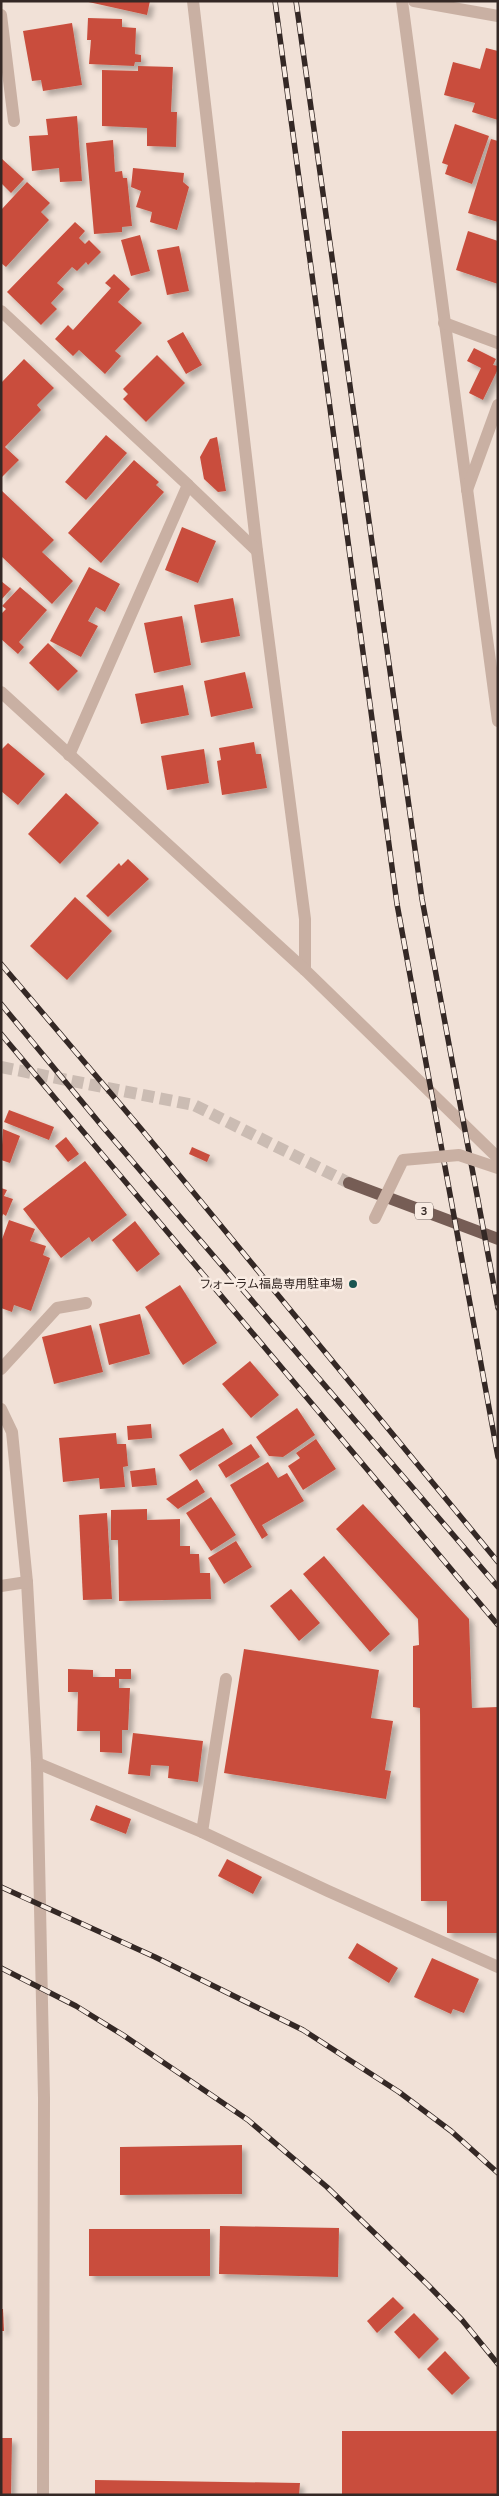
<svg xmlns="http://www.w3.org/2000/svg" width="499" height="2496" font-family="'Nunito Sans','Noto Sans JP',sans-serif">
<style>
.building{fill:#c94e3d;filter:url(#shadow)}
.lines{fill:none;stroke-linecap:round;stroke-linejoin:round}
.major-tunnel{stroke:#cbbcb3;stroke-width:12;stroke-dasharray:12 6;stroke-linecap:butt}
.minor{stroke:#c9b0a3;stroke-width:12}
.major{stroke:#765d55;stroke-width:12}
.rail-casing{stroke:#342825;stroke-width:5.5}
.rail{stroke:#f9ece3;stroke-width:4;stroke-dasharray:11;stroke-linecap:butt}
.minor-bridge{stroke:#c9b0a3;stroke-width:12}
.poi-dot{fill:#1a5652;stroke:#f9ece3;stroke-width:2}
.labels{text-anchor:middle;dominant-baseline:central;stroke-width:5;stroke-linejoin:round;paint-order:stroke}
.shield{fill:#f9ece3;stroke:#6f635e;stroke-width:1}
.shield-label{font-size:11px;font-weight:bold;fill:#342825}
.poi-label{font-size:12px;fill:#342825;stroke:#f9ece3;text-anchor:end}
</style>
<defs>
<filter id="shadow"><feDropShadow dx="4.5" dy="4.5" stdDeviation="2.5" flood-color="#0004"/></filter>
</defs>
<rect width="100%" height="100%" fill="#f1e1d7"/>
<g class="building">
<polygon points="84,1 150,1 147,15"/>
<polygon points="88,18 122,19 122,27 136,28 135,54 141,55 141,62 135,62 134,66 89,64 91,40 87,40"/>
<polygon points="72,23 82,85 43,91 41,80 32,81 23,31"/>
<polygon points="486,48 498,51 498,120 472,112 475,103 444,95 453,62 480,69"/>
<polygon points="138,66 173,67 171,112 177,112 176,147 147,146 147,128 102,126 102,70 138,71"/>
<polygon points="77,116 82,181 60,182 59,168 32,171 29,136 48,135 46,119"/>
<polygon points="455,124 489,136 472,184 445,174 448,165 442,163"/>
<polygon points="491,139 498,141 498,222 468,213"/>
<polygon points="113,140 115,172 122,171 123,178 127,178 132,226 122,227 122,232 94,234 86,143"/>
<polygon points="1,158 24,179 11,193 1,183"/>
<polygon points="133,168 184,173 183,182 189,187 177,230 150,222 152,212 136,207 141,191 131,187"/>
<polygon points="27,182 50,203 41,212 49,220 6,267 1,263 1,210"/>
<polygon points="75,222 85,231 79,238 85,244 89,240 101,252 88,265 86,262 77,271 72,267 57,283 64,289 51,303 57,309 41,325 7,292"/>
<polygon points="468,231 498,241 498,284 456,270"/>
<polygon points="140,235 150,271 131,276 121,240"/>
<polygon points="179,246 189,291 167,295 157,250"/>
<polygon points="114,274 130,289 118,302 142,323 115,351 121,356 105,374 79,350 73,356 55,339 68,325 73,330 111,288 105,283"/>
<polygon points="183,332 202,365 186,374 167,341"/>
<polygon points="474,348 496,359 493,365 498,366 498,369 483,400 469,393 481,368 467,361"/>
<polygon points="157,355 185,383 146,422 123,399 128,394 123,389"/>
<polygon points="24,359 54,388 37,405 41,410 5,447 19,460 1,478 1,383"/>
<polygon points="106,435 127,453 86,500 65,482"/>
<polygon points="217,437 226,491 218,492 204,479 200,457 210,439"/>
<polygon points="134,460 159,482 156,485 164,492 101,563 68,533"/>
<polygon points="1,490 54,540 42,552 73,581 52,604 1,556"/>
<polygon points="182,527 216,541 198,583 165,570"/>
<polygon points="89,567 120,584 105,612 96,607 88,621 98,626 81,657 50,641"/>
<polygon points="1,581 11,589 1,600"/>
<polygon points="20,587 47,610 19,642 24,647 18,654 1,639 1,614 6,609 2,606"/>
<polygon points="233,598 240,636 201,643 194,605"/>
<polygon points="182,616 191,665 154,673 144,623"/>
<polygon points="48,643 78,671 58,691 29,663"/>
<polygon points="245,672 253,708 211,717 204,681"/>
<polygon points="183,685 189,715 141,724 135,694"/>
<polygon points="254,742 256,754 261,754 267,788 222,795 217,761 221,760 219,748"/>
<polygon points="8,743 45,774 18,805 1,791 1,750"/>
<polygon points="204,749 209,783 167,790 161,756"/>
<polygon points="66,793 99,823 60,864 28,834"/>
<polygon points="128,859 149,879 108,917 86,896 119,863 121,866"/>
<polygon points="75,897 112,931 67,980 30,946"/>
<polygon points="9,1110 54,1127 49,1140 4,1122"/>
<polygon points="3,1129 20,1136 10,1163 1,1160"/>
<polygon points="66,1137 79,1154 68,1162 55,1146"/>
<polygon points="192,1147 210,1155 207,1162 189,1154"/>
<polygon points="85,1161 127,1215 92,1242 89,1237 61,1258 23,1209"/>
<polygon points="1,1188 7,1190 4,1196 13,1199 6,1216 3,1214 1,1219"/>
<polygon points="9,1220 35,1229 30,1241 46,1246 43,1255 50,1258 31,1311 14,1305 12,1312 1,1308 1,1242"/>
<polygon points="135,1221 160,1254 137,1272 112,1240"/>
<polygon points="180,1285 217,1343 183,1365 145,1307"/>
<polygon points="140,1314 150,1354 109,1365 99,1324"/>
<polygon points="91,1325 103,1372 54,1384 42,1337"/>
<polygon points="250,1361 279,1395 251,1418 222,1384"/>
<polygon points="297,1408 315,1435 283,1457 269,1456 256,1437"/>
<polygon points="151,1424 152,1438 128,1440 127,1426"/>
<polygon points="223,1428 233,1444 190,1471 179,1455"/>
<polygon points="116,1433 117,1444 126,1444 128,1466 123,1467 125,1487 100,1489 99,1478 63,1482 59,1438"/>
<polygon points="316,1439 336,1469 303,1490 288,1466 300,1458 296,1453"/>
<polygon points="251,1444 260,1457 226,1478 218,1465"/>
<polygon points="268,1462 278,1478 287,1473 304,1501 262,1525 268,1535 262,1539 230,1485"/>
<polygon points="155,1468 157,1485 132,1487 130,1471"/>
<polygon points="197,1479 205,1492 178,1509 166,1499"/>
<polygon points="211,1497 236,1535 211,1551 186,1513"/>
<polygon points="363,1504 469,1619 472,1708 498,1707 498,1933 447,1933 447,1901 421,1901 420,1708 413,1707 413,1646 419,1645 418,1619 336,1529"/>
<polygon points="147,1509 147,1520 180,1519 180,1546 190,1546 190,1554 199,1554 200,1573 210,1573 211,1599 119,1601 118,1540 111,1540 111,1510"/>
<polygon points="107,1513 112,1599 83,1600 79,1515"/>
<polygon points="236,1541 252,1567 224,1584 208,1558"/>
<polygon points="324,1556 390,1634 370,1652 303,1574"/>
<polygon points="291,1589 320,1623 299,1641 270,1606"/>
<polygon points="244,1649 379,1670 371,1718 393,1721 385,1770 391,1771 386,1799 224,1773"/>
<polygon points="68,1669 93,1670 93,1677 115,1677 115,1669 131,1669 131,1679 119,1679 119,1688 130,1688 128,1730 122,1730 122,1753 100,1752 100,1731 77,1731 78,1692 68,1692"/>
<polygon points="133,1733 203,1741 198,1782 168,1778 169,1766 151,1765 150,1776 128,1774"/>
<polygon points="96,1805 131,1819 126,1834 90,1820"/>
<polygon points="227,1859 262,1877 253,1894 218,1876"/>
<polygon points="357,1943 398,1968 389,1983 348,1958"/>
<polygon points="432,1958 479,1979 464,2013 453,2009 451,2014 414,1997"/>
<polygon points="242,2145 242,2194 120,2195 120,2147"/>
<polygon points="220,2226 339,2228 338,2277 219,2274"/>
<rect x="89" y="2229" width="121" height="47"/>
<polygon points="393,2297 404,2308 377,2333 367,2321"/>
<polygon points="1,2309 3,2309 4,2331 1,2331"/>
<polygon points="414,2313 439,2339 419,2359 394,2332"/>
<polygon points="445,2351 470,2378 452,2395 427,2369"/>
<rect x="342" y="2431" width="156" height="64"/>
<polygon points="1,2438 12,2438 11,2495 1,2495"/>
<polygon points="95,2480 300,2483 299,2495 95,2495"/>
</g>
<g class="lines">
<polyline class="major-tunnel" points="1,1067 194,1105 349,1183"/>
<g class="minor">
<polyline points="193,1 257,551 305,919 305,970"/>
<polyline points="402,1 498,721"/>
<polyline points="414,1 498,16"/>
<polyline points="1,15 14,121"/>
<polyline points="1,311 188,485"/>
<polyline points="444,323 498,343"/>
<polyline points="467,490 498,405"/>
<polyline points="1,692 305,970 498,1158"/>
<polyline points="69,755 188,485 257,551"/>
<polyline points="1,1369 57,1308 86,1303"/>
<polyline points="1,1409 12,1432 27,1582 37,1763 44,2098 43,2495"/>
<polyline points="1,1586 27,1582"/>
<polyline points="37,1763 202,1832 328,1891 498,1967"/>
<polyline points="202,1832 226,1679"/>
</g>
<polyline class="major" points="349,1183 498,1239"/>
<g class="rail-casing">
<g id="rail">
<polyline points="275,1 397,904 498,1457"/>
<polyline points="296,1 422,899 498,1308"/>
<polyline points="1,964 142,1130 498,1562"/>
<polyline points="1,1004 102,1126 498,1587"/>
<polyline points="1,1034 498,1625"/>
<polyline points="1,1887 155,1957 303,2030 399,2092 451,2131 498,2173"/>
<polyline points="1,1968 76,2006 123,2035 248,2120 327,2187 428,2285 462,2320 498,2364"/>
</g>
</g>
<use href="#rail" class="rail"/>
<polyline class="minor-bridge" points="375,1218 403,1160 459,1155 498,1168"/>
</g>
<circle class="poi-dot" cx="353" cy="1284" r="5"/>
<g class="labels">
<rect class="shield" x="415" y="1202.5" width="18" height="17" rx="4"/>
<g class="shield-label">
<text x="424" y="1211">3</text>
</g>
<g class="poi-label">
<text x="343" y="1284">フォーラム福島専用駐車場</text>
</g>
</g>
<rect width="499" height="2496" fill="none" stroke="#342825" stroke-width="5"/>
</svg>
